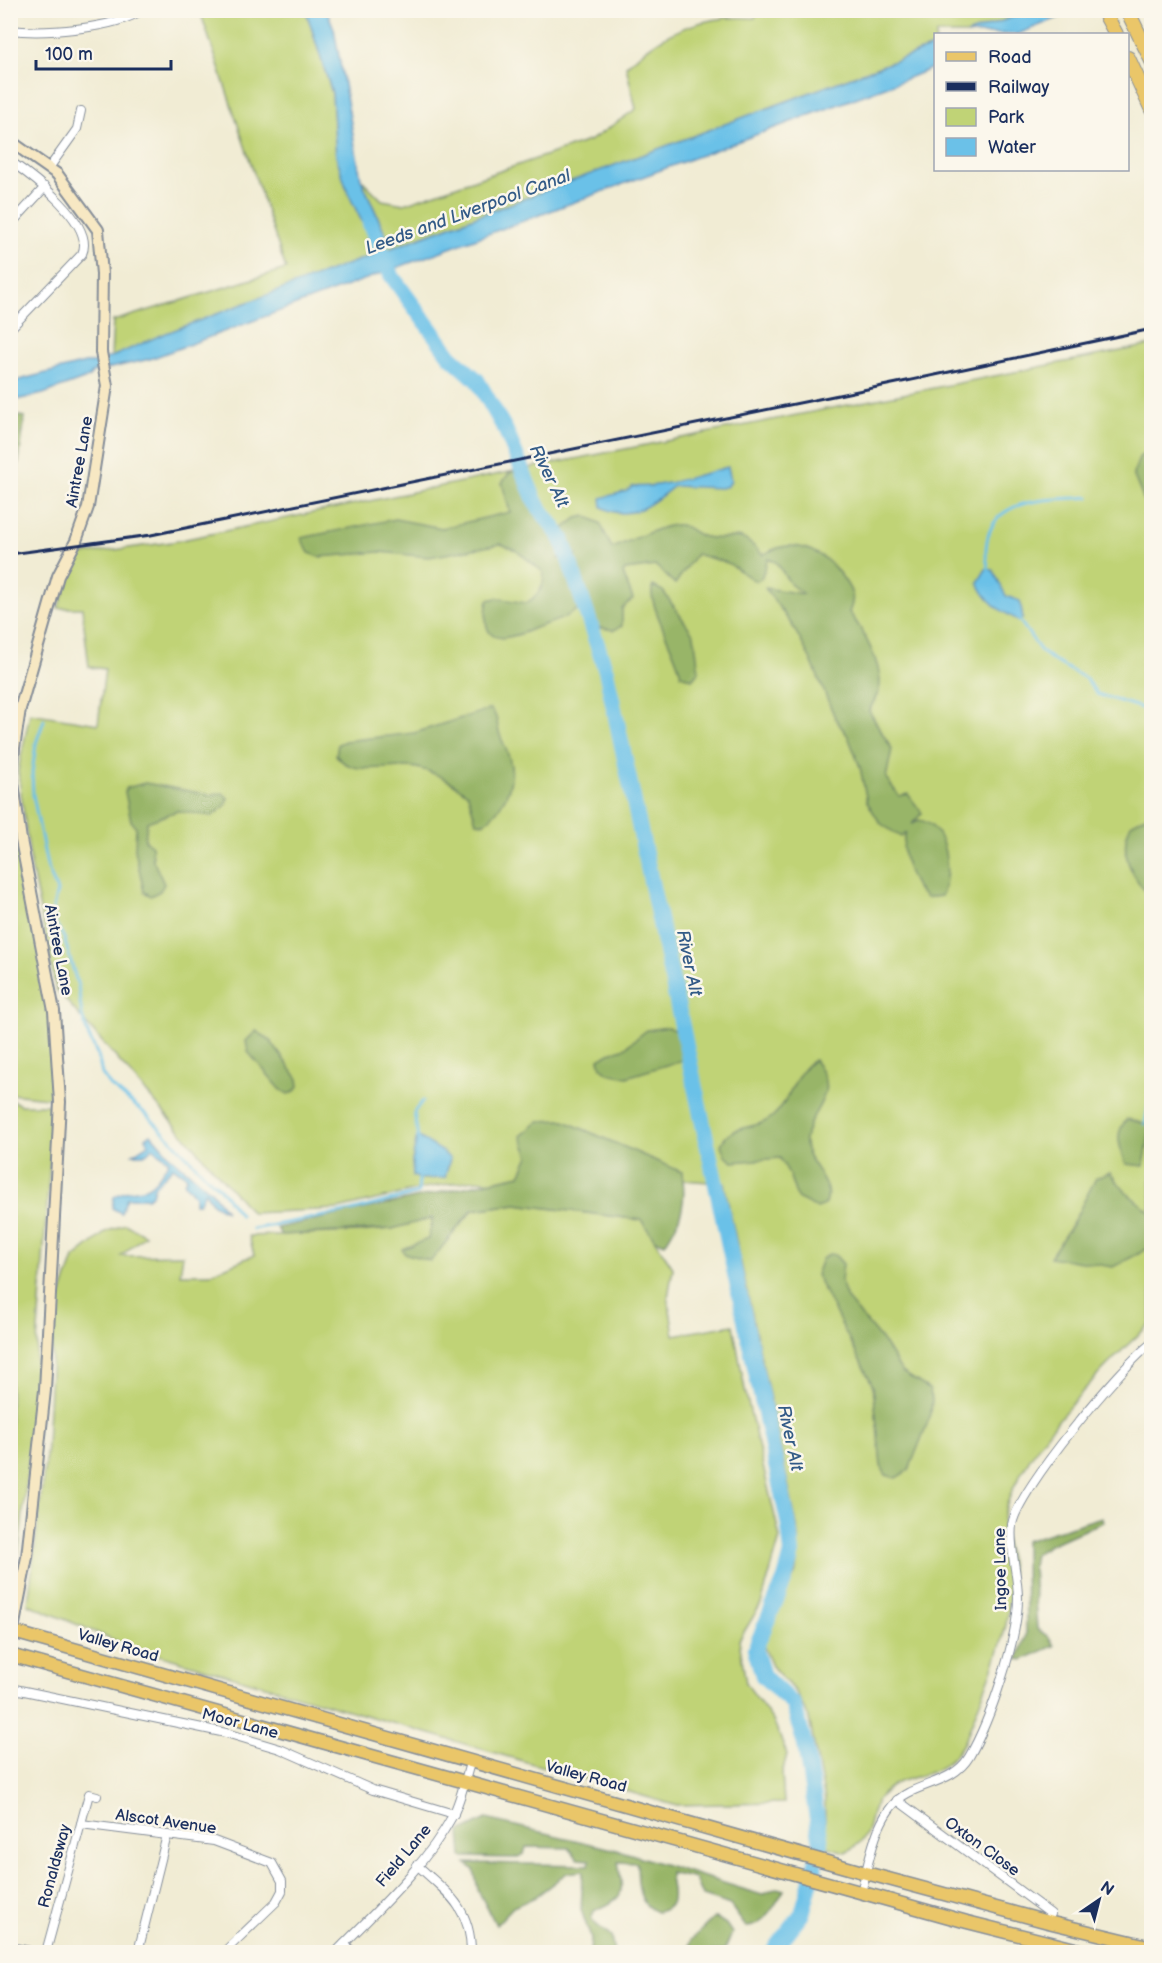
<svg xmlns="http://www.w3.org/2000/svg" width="1162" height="1963" font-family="'Balsamiq Sans',sans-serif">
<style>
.green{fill:#c0d376;stroke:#6e816a;stroke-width:1.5}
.forest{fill:#98b567;stroke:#5a7262;stroke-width:1.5}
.water{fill:#6bc1e8;stroke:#4378a3;stroke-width:1.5}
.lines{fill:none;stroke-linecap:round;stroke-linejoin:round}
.stream{stroke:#6bc1e8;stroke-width:3}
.river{stroke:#6bc1e8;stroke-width:16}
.minor-casing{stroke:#868e99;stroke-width:10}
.secondary-casing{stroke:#868e99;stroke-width:14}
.primary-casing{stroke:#868e99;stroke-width:15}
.motorway-casing{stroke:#868e99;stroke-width:16}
.minor{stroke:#fff;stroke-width:8}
.secondary{stroke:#f7e8c3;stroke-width:10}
.primary{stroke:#eac669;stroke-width:12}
.motorway{stroke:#eac669;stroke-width:14}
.rail{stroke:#1b2f5e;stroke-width:3}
.labels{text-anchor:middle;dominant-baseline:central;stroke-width:5;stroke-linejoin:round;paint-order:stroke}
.street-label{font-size:16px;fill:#1b2f5e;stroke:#fbf7ec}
.water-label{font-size:18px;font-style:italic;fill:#335b87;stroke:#fbf7ec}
</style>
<rect width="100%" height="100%" fill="#fbf7ec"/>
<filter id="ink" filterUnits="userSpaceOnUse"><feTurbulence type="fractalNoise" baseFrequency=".0167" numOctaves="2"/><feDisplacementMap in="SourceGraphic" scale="12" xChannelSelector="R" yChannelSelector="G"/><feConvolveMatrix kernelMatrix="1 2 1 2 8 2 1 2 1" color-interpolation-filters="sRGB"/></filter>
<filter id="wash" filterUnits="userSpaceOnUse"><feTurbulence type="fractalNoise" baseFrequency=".008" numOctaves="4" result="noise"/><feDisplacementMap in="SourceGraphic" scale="24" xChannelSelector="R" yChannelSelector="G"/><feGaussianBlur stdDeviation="1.35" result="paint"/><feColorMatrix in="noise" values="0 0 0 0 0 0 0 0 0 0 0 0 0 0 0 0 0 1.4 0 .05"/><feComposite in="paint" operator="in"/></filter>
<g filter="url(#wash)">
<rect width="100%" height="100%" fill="#f1ecd4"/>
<g class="green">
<path d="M757 10 1029 11 967 34H936L935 46 370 256 111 357 113 321 286 269 200 11H306L332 93 336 156 374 247 388 240 361 179 382 200 404 204 591 140 636 109 626 66C664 31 703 14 755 18Z"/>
<path d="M1151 345V1323C1105 1365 1013 1457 1003 1520 1001 1535 1010 1554 1011 1569 1014 1618 995 1665 977 1709 972 1722 968 1736 961 1747 936 1785 903 1770 882 1794 862 1818 880 1835 845 1852L825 1846V1800L809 1718 796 1693 772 1666 763 1645 796 1572 799 1535 724 1183 681 1180 531 1185 474 1180 424 1188 338 1209 252 1213 56 989 31 866 18 771 30 713 98 724 105 669 89 667 82 608H58L78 555 172 542 519 470Z"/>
<polygon points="11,820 44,970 54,1051 55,1094 47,1098 11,1094"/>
<polygon points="11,1099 20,1105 48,1105 51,1147 29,1457 13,1603 10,1602"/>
<polygon points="516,1204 642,1220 673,1268 668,1297 674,1335 733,1325 745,1390 780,1538 761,1604 739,1640 746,1683 774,1722 787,1754 782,1774 784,1803 674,1805 131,1647 28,1604 47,1446 54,1315 74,1258 106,1232 125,1224 145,1235 121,1256 183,1255 180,1274 210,1274 254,1255 249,1236 359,1232 392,1229 434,1217 428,1239 430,1261 473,1210"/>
</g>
<g class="forest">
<polygon points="11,415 25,417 11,518 10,415"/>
<polygon points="1151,452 1152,452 1151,518 1133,474 1140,456"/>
<path d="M519 470 535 507 560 544 562 557 557 559 563 558 578 609C565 620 550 622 535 628 504 642 478 647 488 600L496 598 526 603C537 597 546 585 543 572L517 551 501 544 429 557 380 552 320 557 309 553 301 538 395 519 442 528 510 512 502 483 509 473Z"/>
<path d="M586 516 600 523 612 548C626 543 667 522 680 525 690 527 696 535 705 537 737 544 733 524 763 555 793 535 824 551 843 578 852 591 856 597 849 612 862 628 885 669 879 690 877 697 872 704 869 711L892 749 886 778 899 796 908 794 922 813 912 824 919 820C948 825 952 876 941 896L926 898C910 885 898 851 906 832L901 837 880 823 867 802 860 767 848 736 836 720 811 660 792 625 765 588 804 594 791 585 776 562 768 559 761 579 755 581 728 563 696 554 675 584 656 566 625 570 623 573 633 599 622 608V626L614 630 595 627 572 557 578 555H572L563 529 577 518Z"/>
<path d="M653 586 663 591 694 635 699 671 692 679 681 675C677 654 645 599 653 586Z"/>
<path d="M490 709C499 716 496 725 500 735 503 743 508 752 510 761 516 784 502 810 484 823L476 822 468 794C454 783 435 772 417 768 392 763 352 779 336 755L338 744 345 741 414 733Z"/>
<polygon points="145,783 211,795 223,793 228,798 225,806 212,816 177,811 147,822 145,840 152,846 153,860 164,884 160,891 151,896 144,892 135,850 136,827 131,821 125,792 126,788"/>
<path d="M1147 815 1151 816V898C1132 877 1117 852 1131 824Z"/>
<polygon points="668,1027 681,1033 686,1059 627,1077 608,1073 601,1067 599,1059 609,1053 623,1049 647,1030"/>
<polygon points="256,1031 269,1039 298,1079 299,1086 294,1092 288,1094 281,1090 248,1052 246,1041"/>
<path d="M814 1060C843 1096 809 1107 805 1140 803 1163 835 1179 826 1204L817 1208 797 1198 789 1174 780 1158 733 1162 725 1156 721 1145C729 1123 756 1131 772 1117 791 1101 793 1073 814 1060Z"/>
<path d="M1127 1119 1151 1125 1144 1166 1126 1164C1120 1146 1113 1135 1127 1119Z"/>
<path d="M562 1120 682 1172C687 1203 682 1218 665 1244L655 1240 641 1220 516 1204 472 1210 431 1261 404 1253 402 1249 428 1239 433 1218 392 1229 281 1235 277 1228 520 1175 529 1156 521 1136 539 1121Z"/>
<polygon points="1110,1173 1126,1192 1151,1213 1151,1247 1113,1267 1050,1257 1072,1224 1096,1178"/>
<polygon points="829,1254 835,1255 843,1264 841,1281 847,1299 884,1343 902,1372 929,1389 932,1398 931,1414 909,1470 896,1478 886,1475 881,1466 873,1386 816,1275 822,1259"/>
<polygon points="1102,1517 1103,1522 1051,1544 1035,1554 1033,1567 1037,1629 1049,1637 1054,1646 1022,1660 1018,1659 1026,1635 1025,1541"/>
<path d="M486 1819 621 1851 762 1895 777 1888 784 1890C775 1904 765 1927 746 1927L730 1905 702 1896 695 1879 670 1873C669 1886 682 1907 657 1912 636 1905 638 1880 637 1863L618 1862C623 1894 627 1897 594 1911L591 1920 611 1937 614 1952H590L591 1938 581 1910 583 1871 567 1873 535 1897 513 1907 496 1925 478 1890 474 1870 466 1863 589 1865 590 1860 578 1859 569 1848 526 1847 524 1854 516 1858 462 1857 460 1832Z"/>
<polygon points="715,1917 726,1924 732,1933 724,1951 688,1952 691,1940"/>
</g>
<g class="water">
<polygon points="306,11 327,11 334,29 361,179 388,240 374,247 348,193 336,156 332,93"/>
<polygon points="1029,11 1075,11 1018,34 967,34"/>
<polygon points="935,46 935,67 896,83 150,359 93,372 89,377 43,394 11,401 11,382 85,363 94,363 116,355 161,335 370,256"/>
<path d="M728 467 731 480 728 486 721 488 674 486C652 504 630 523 602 507L601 498 627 491 633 486C655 490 704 473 728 467Z"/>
<path d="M986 569 993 570 1006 596 1020 601 1023 618 1018 620C1000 611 985 601 978 582Z"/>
<path d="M151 1134 170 1156 212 1192 226 1211 213 1204 205 1192 199 1203H195V1196L184 1182 187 1177 173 1167 154 1187 152 1195 147 1198H127L121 1213 112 1208 114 1197C124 1190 132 1191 142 1189 155 1186 162 1172 169 1161L153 1148 146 1154H133L148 1144 146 1138Z"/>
<polygon points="417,1136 442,1151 450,1159 445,1178 420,1179 413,1176 412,1161"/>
</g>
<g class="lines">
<g class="stream">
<path d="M989 572C988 564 985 556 986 549 989 493 1051 501 1089 497"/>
<polyline points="1018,618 1040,650 1054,661 1085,678 1097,694 1142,708 1152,724"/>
<polyline points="44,720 36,743 32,773 33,795 47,866 57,891 53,908 54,921 64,938 78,986 82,1016 89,1037 98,1056 102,1074 111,1086 147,1115 211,1181 218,1186 240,1215"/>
<polyline points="1145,1124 1152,1087"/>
<polyline points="418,1138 414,1112 423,1101"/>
<polyline points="253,1229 351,1211 418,1193 419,1179"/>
</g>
<polyline class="river" points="370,224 391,275 450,356 477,380 506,431 536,503 562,539 606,671 789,1526 792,1553 785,1579 755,1649 763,1676 793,1704 805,1745 821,1843 802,1914 772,1952"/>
</g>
</g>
<g filter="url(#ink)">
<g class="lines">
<g class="minor-casing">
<g id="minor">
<path d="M10 30C43 34 115 29 142 10"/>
<path d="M10 161C32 176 96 224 82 254L10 329"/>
<polyline points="49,168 77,129 81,111"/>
<polyline points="10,225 45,187"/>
<polyline points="10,1688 226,1733 280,1749 373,1790 454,1814"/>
<polyline points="897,1800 1051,1914"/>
<polyline points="81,1824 214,1841 272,1863 282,1881 282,1891 276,1902 224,1952"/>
<path d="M417 1865C448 1893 471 1908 471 1952"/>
<path d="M861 1893C869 1862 876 1809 908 1793 929 1782 956 1779 969 1757 990 1721 1018 1639 1018 1598 1018 1574 1009 1549 1012 1525 1017 1491 1122 1365 1152 1343"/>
<polyline points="344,1944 353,1952"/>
<polyline points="10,1947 35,1952"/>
<polyline points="46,1952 89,1794 97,1796"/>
<polyline points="138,1952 167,1835"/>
<path d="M336 1952C376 1911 425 1867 453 1815 461 1799 465 1780 470 1763"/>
</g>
</g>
<g class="secondary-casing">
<polyline id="secondary" points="10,141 57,174 98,230 102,274 101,352 107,386 88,507 76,541 58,576 20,709 14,748 12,776 21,840 54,1011 60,1102 45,1390 27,1557 10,1645"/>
</g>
<g class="primary-casing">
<g id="primary">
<polyline points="10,1631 866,1873 1048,1922 1152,1947"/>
<polyline points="10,1655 967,1922 1087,1952"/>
</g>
</g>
<g class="motorway-casing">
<g id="motorway">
<polyline points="1103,10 1116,34"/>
<polyline points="1127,10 1152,61"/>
<polyline points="1128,58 1152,110"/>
</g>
</g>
<use href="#minor" class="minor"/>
<use href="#secondary" class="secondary"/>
<use href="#primary" class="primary"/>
<use href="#motorway" class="motorway"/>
<polyline class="rail" points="10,554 151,535 902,382 1152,329"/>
</g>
</g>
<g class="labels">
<g class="street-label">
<text transform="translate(80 462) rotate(-80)">Aintree Lane</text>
<text transform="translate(58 950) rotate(79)">Aintree Lane</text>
<text transform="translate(1001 1569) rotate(-91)">Ingoe Lane</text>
<text transform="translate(118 1646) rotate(16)">Valley Road</text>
<text transform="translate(240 1724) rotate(15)">Moor Lane</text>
<text transform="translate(586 1777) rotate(15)">Valley Road</text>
<text transform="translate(166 1822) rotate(8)">Alscot Avenue</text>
<text transform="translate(982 1847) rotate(36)">Oxton Close</text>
<text transform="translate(404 1856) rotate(-50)">Field Lane</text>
<text transform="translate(55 1866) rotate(-75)">Ronaldsway</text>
</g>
<g class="water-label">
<text transform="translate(468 212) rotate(-20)">Leeds and Liverpool Canal</text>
<text transform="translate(549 476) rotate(64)">River Alt</text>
<text transform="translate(689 963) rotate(78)">River Alt</text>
<text transform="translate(790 1438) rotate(78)">River Alt</text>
</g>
</g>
<rect width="1162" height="1963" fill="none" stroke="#fbf7ec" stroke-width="36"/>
<rect x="934" y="33" width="195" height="138" fill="#fbf7ec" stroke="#a1a7b3" stroke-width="1.5"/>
<rect x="946" y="52" width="30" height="9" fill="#eac669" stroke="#a1a7b3" stroke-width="1.5"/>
<text x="988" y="63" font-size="18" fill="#1b2f5e">Road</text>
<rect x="946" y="82" width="30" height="9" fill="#1b2f5e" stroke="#a1a7b3" stroke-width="1.5"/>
<text x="988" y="93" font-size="18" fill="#1b2f5e">Railway</text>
<rect x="946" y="108" width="30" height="18" fill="#c0d376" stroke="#a1a7b3" stroke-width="1.5"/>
<text x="988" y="123" font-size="18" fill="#1b2f5e">Park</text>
<rect x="946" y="138" width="30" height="18" fill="#6bc1e8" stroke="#a1a7b3" stroke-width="1.5"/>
<text x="988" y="153" font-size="18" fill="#1b2f5e">Water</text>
<g transform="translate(1099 1900) rotate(35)" stroke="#fbf7ec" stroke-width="4.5" paint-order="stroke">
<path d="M0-4.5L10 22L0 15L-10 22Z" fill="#1b2f5e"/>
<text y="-9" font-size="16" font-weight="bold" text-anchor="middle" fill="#1b2f5e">N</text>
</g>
<path d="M36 60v9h135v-9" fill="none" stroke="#1b2f5e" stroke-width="3"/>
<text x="45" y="60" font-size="18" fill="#1b2f5e" stroke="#fbf7ec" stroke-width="4.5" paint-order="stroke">100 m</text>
</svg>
